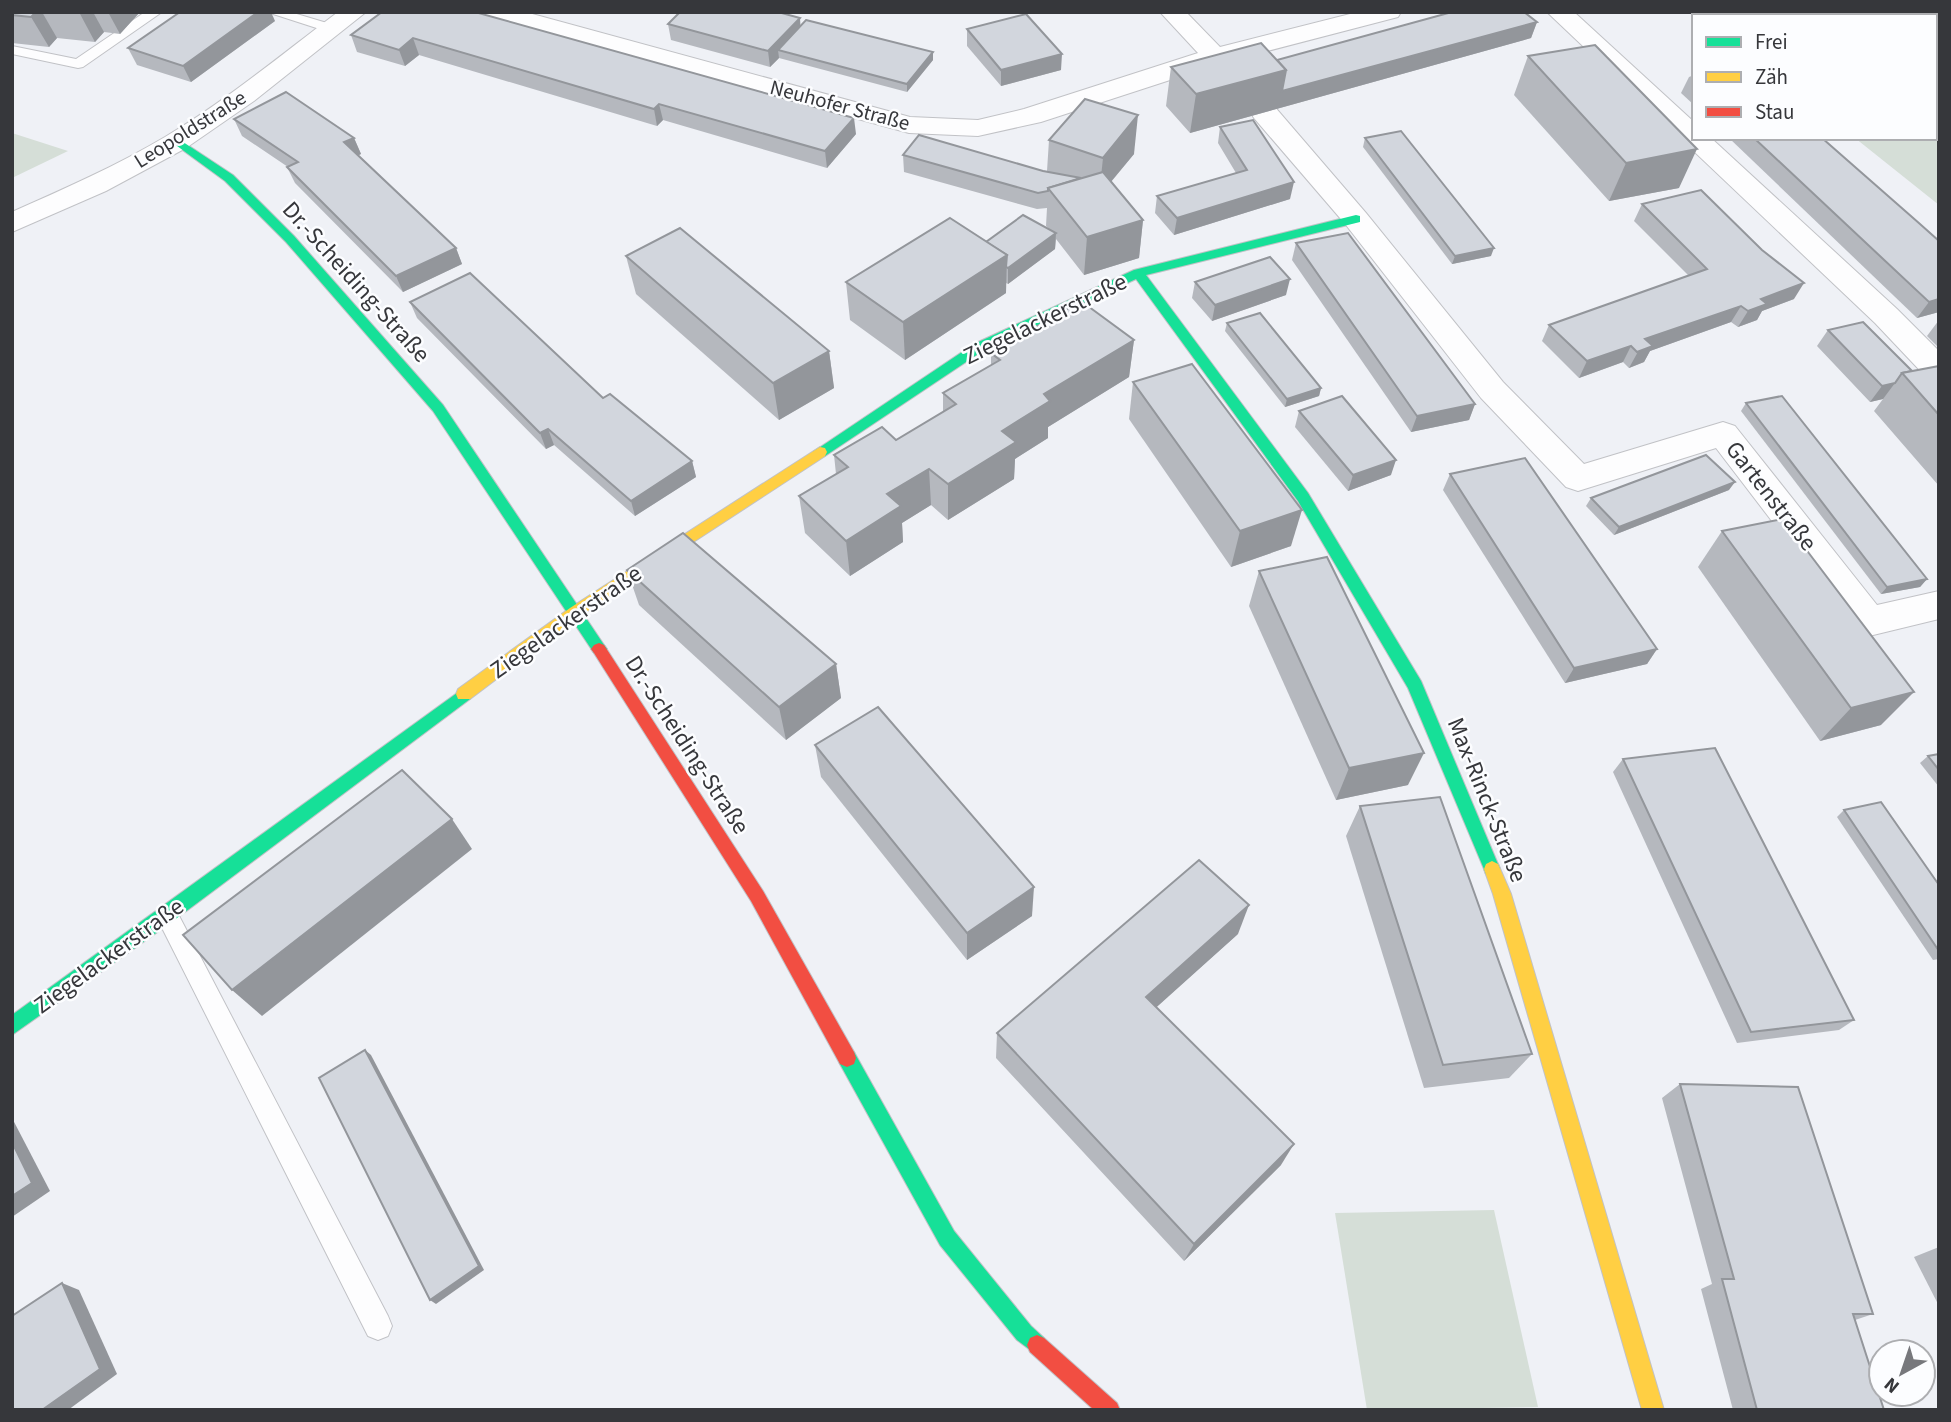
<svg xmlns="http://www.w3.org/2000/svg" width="1951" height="1422" font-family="'Source Sans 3',sans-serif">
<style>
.green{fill:#d5ded7}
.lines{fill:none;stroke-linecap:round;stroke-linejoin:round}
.lane-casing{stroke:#c1c2c6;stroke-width:2}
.street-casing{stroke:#c1c2c6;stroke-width:2}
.fast-casing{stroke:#c1c2c6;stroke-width:2}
.slow-casing{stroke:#c1c2c6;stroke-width:2}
.jam-casing{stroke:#c1c2c6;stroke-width:2}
.lane{fill:#fdfdfe;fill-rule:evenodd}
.street{fill:#fdfdfe;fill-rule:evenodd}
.fast{fill:#16e098;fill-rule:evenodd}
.slow{fill:#ffcf43;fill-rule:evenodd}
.jam{fill:#f24e42;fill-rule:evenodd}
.wall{fill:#b5b8be}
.shaded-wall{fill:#93969b}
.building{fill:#d2d6dd;stroke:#93969b;stroke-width:2}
.labels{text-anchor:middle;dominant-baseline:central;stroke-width:5;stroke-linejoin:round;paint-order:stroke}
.far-street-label{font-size:21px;fill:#36373b;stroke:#fcfdff}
.street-label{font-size:24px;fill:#36373b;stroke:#fcfdff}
</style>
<rect width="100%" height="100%" fill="#eff1f6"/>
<g class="green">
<polygon points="1935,88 1939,90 1939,205 1855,138 1935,138"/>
<polygon points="12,133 68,151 12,178"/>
<polygon points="1494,1210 1538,1407 1367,1410 1335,1213"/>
</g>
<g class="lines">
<g class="lane-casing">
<g id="lane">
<polygon points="145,12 162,12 83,67 78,68 12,54 12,46 76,59"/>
<polygon points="267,12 290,12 337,26 339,29 332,33"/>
<polygon points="167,904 175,908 388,1316 392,1326 388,1336 378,1340 368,1336 159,922 155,915 159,908"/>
</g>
</g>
<g class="street-casing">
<g id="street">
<path d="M338 12H366L254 101 186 148 106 191 12 232V212C64 189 116 166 165 137 226 101 281 55 338 12Z"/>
<path d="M483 12H525L910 117 978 120 1024 109 1198 53 1160 12H1186L1220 47 1358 12H1401L1398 17 1233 60 1242 71 1238 77C1224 80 1219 76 1210 67L1041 122 978 136 909 133 486 17Z"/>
<polygon points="1547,12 1574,12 1694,122 1694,138 1711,138 1897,309 1939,351 1939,382 1928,379 1875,323"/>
<polygon points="1264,104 1274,106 1366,213 1503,382 1584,464 1723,422 1735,426 1877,605 1939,591 1939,619 1869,636 1856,631 1716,448 1578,491 1566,487 1481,398 1346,225 1254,118 1250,112 1254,106"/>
</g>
</g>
<g class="fast-casing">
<g id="fast">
<polygon points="1896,12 1908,12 1912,16 1900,16"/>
<polygon points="1935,28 1939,29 1939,36 1935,35"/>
<polygon points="1935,57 1939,58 1939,65 1935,64"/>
<polygon points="177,138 233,175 294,236 443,405 604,645 607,649 604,653 594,653 433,411 286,242 225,181 173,143 171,141"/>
<polygon points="1356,215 1360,216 1360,222 1146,275 1308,493 1421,681 1500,869 1498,874 1492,877 1486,874 1484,869 1408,688 1298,501 1136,279 984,350 825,456 820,457 813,452 974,344 1134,270"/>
<polygon points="464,688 470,689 472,694 470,699 173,921 12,1035 12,1015"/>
<polygon points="847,1049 854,1052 954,1231 1031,1326 1044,1338 1047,1345 1044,1352 1037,1355 1017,1340 940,1245 840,1064 838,1058 840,1052"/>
</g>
</g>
<g class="slow-casing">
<g id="slow">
<polygon points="1845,12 1857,12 1861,16 1849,16"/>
<polygon points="820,447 825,448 827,452 825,456 580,616 470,699 458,699 456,694 458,689 570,608"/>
<polygon points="1492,861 1498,864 1511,894 1664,1410 1642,1410 1493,894 1484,869 1486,864"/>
</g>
</g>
<g class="jam-casing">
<g id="jam">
<polygon points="599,643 604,645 763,891 854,1052 856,1058 854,1064 847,1067 840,1064 751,901 594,653 591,649 594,645"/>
<polygon points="1037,1335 1044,1338 1117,1403 1120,1410 1094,1410 1030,1352 1027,1345 1030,1338"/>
</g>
</g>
<use href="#lane" class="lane"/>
<use href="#street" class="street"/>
<use href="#fast" class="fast"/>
<use href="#slow" class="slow"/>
<use href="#jam" class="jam"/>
</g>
<g class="wall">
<polygon points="12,12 140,12 120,34 104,32 95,42 57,38 49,47 12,43"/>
<polygon points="382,12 856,134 827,168 663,120 657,126 419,55 405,66 357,52 351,35"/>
<polygon points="800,18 800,26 933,52 933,60 907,92 779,58 770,67 671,40 668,24"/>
<polygon points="275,21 191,82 137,65 128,48"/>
<polygon points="1537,22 1531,38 1190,133 1166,106 1171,67 1277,60"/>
<polygon points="967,29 1061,70 1001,86 967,46"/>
<polygon points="1528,56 1679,188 1609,201 1514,95"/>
<polygon points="1694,75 1694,105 1681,93 1689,77"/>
<polygon points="234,119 354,138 361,154 358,155 456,248 462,264 403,292 295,183 287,167 288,167 242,136"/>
<polygon points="1220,127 1290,199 1174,235 1155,213 1157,196 1236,173 1218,143"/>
<polygon points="1365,138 1491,256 1452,264 1363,147"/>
<polygon points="1729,138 1822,138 1939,241 1939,312 1917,318"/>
<polygon points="1049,140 1134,154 1111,182 1143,220 1139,258 1084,275 1056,239 1055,249 1008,284 1006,283 1006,293 905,360 850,320 846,282 986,242 1048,228 1046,226 1047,208 1037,209 904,172 903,155 1047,171"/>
<polygon points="1642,204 1794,299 1762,311 1757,320 1738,327 1731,322 1650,351 1644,362 1629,368 1623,362 1579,378 1542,341 1549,325 1689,276 1634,221"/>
<polygon points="1296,243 1475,404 1469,420 1411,432 1292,260"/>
<polygon points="626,256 829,351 834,388 779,420 636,294"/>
<polygon points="1195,282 1286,295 1212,321 1192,298"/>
<polygon points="410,302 603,398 692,461 696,477 635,516 554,445 546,449 417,318"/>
<polygon points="1939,320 1939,348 1927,336"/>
<polygon points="1227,323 1321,388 1319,396 1285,407 1225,331"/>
<polygon points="1828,330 1912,371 1939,366 1939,486 1874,411 1883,399 1870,402 1817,346"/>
<polygon points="1134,340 1129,377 1048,427 1048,438 1015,459 1014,479 948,520 931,505 902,523 903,542 850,576 805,533 799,496 836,474 834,455 896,440 943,412 943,393 991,365 991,353"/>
<polygon points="1133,382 1291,546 1231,567 1129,419"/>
<polygon points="1746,403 1927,579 1920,587 1881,594 1741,411"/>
<polygon points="1299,411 1391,475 1348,491 1295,427"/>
<polygon points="1450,474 1657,649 1647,664 1565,683 1443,490"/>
<polygon points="1729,490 1614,535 1586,506 1591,498"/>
<polygon points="1722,531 1881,725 1820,741 1698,567"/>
<polygon points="627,570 836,664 841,698 786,740 639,605"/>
<polygon points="1259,571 1408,785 1336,800 1249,606"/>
<polygon points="815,745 1032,916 967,960 821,777"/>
<polygon points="1939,754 1939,787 1920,763 1928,756"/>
<polygon points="1623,759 1854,1020 1839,1030 1737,1043 1613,772"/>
<polygon points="1360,806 1532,1054 1509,1078 1424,1088 1346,836"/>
<polygon points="1844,810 1939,885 1939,959 1933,960 1837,817"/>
<polygon points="1238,934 1156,1007 1281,1165 1184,1261 996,1058 997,1033"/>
<polygon points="1680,1084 1873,1314 1855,1320 1884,1410 1733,1410 1701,1289 1712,1284 1662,1098"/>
<polygon points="1939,1247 1939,1306 1914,1257"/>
</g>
<g class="shaded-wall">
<polygon points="36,12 42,12 57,38 49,47 31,17"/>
<polygon points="79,12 93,12 104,32 95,42"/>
<polygon points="108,12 140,12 120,34"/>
<polygon points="258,12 271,12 275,21 191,82 183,66"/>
<polygon points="800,18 801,34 778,50 779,58 770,67 768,51"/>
<polygon points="1537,22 1531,38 1190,133 1196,94 1286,70"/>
<polygon points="413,38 419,55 405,66 399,50"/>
<polygon points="933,52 933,60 907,92 907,84"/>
<polygon points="1062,54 1061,70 1001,86 1001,70"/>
<polygon points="659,104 663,120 657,126 654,109"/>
<polygon points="1138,115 1134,154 1099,196 1103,158"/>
<polygon points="854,118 856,134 827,168 825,151"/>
<polygon points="354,138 361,154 351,159 344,142"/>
<polygon points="1697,149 1679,188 1609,201 1626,163"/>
<polygon points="1294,182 1290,199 1174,235 1177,218"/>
<polygon points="1143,220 1139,258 1084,275 1087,237"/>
<polygon points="1056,233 1055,249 1008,284 1008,268"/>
<polygon points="456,248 462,264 403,292 396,276"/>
<polygon points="1494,248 1491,256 1452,264 1455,256"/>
<polygon points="1007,255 1006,293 905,360 903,322"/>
<polygon points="1290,279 1286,295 1212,321 1215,305"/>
<polygon points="1804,283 1794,299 1762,311 1757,320 1738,327 1748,311 1761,299"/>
<polygon points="1939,299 1939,312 1917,318 1929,302"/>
<polygon points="1741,306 1731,322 1650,351 1644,362 1629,368 1645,339"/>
<polygon points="1134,340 1129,377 1048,427 1048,438 1015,459 1014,479 948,520 948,484 1002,431 1044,394"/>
<polygon points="1631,346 1623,362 1579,378 1587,361"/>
<polygon points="829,351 834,388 779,420 773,383"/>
<polygon points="1895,383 1883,399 1870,402 1882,386"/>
<polygon points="1321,388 1319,396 1285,407 1287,399"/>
<polygon points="1475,404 1469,420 1411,432 1417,416"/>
<polygon points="548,429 554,445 546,449 540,433"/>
<polygon points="1396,460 1391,475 1348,491 1353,475"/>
<polygon points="692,461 696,477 635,516 631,501"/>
<polygon points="929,469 931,505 902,523 903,542 850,576 846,541 887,494"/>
<polygon points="1735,482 1729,490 1614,535 1619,527"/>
<polygon points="1302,510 1291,546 1231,567 1240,531"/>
<polygon points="1927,579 1920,587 1881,594 1887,587"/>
<polygon points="1657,649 1647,664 1565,683 1574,668"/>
<polygon points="836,664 841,698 786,740 779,707"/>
<polygon points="1914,692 1881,725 1820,741 1851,708"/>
<polygon points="1424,753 1408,785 1336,800 1349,768"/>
<polygon points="452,819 472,849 262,1016 232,990"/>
<polygon points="1034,887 1032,916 967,960 967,933"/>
<polygon points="1249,905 1238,934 1139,1023 1146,997"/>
<polygon points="365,1050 371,1055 484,1270 436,1304 430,1300"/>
<polygon points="12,1118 50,1191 12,1217"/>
<polygon points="1294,1144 1281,1165 1184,1261 1194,1244"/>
<polygon points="62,1283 79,1290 117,1374 68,1410 42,1410"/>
</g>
<g class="building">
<polygon points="12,12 36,12 31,17 12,15"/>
<polygon points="180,12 258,12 183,66 128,48"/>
<polygon points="382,12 475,12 854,118 825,151 659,104 654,109 413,38 399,50 351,35"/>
<polygon points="680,12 778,12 800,18 768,51 668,24"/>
<polygon points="1452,12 1524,12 1537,22 1282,91 1286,70 1277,60"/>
<polygon points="1754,12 1786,12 1791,16 1744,16"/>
<polygon points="1026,14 1062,54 1001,70 967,29"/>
<polygon points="806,20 933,52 907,84 778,50"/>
<polygon points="1261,43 1286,70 1196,94 1171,67"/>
<polygon points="1595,45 1697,149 1626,163 1528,56"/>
<polygon points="286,92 354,138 344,142 456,248 396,276 287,167 298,162 234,119"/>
<polygon points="1085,99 1138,115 1103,158 1049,140"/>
<polygon points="1253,120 1294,182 1177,218 1157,196 1247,170 1220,127"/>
<polygon points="1401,131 1494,248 1455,256 1365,138"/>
<polygon points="919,135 1043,171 1081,178 1048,188 1048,191 1038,193 903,155"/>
<polygon points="1754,138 1822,138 1920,224 1939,241 1939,299 1929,302"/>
<polygon points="1103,172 1143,220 1087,237 1048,188"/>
<polygon points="1701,190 1762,250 1804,283 1761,299 1767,304 1748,311 1741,306 1645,339 1653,346 1637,352 1631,346 1587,361 1549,325 1707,269 1642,204"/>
<polygon points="1023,215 1056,233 1008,268 1006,267 1007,255 986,242"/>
<polygon points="950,218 1007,255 903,322 846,282"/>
<polygon points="680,228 829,351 773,383 626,256"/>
<polygon points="1348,233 1475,404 1417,416 1296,243"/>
<polygon points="1270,257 1290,279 1215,305 1195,282"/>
<polygon points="470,273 603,398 610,394 692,461 631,501 548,429 540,433 410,302"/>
<polygon points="1081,301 1134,340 1044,394 1050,401 1002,431 1016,442 948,484 929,469 887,494 901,506 846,541 799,496 848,467 834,455 882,427 896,440 956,404 943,393 1000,360 991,353"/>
<polygon points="1260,313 1321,388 1287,399 1227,323"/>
<polygon points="1863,322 1912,371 1902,373 1895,383 1882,386 1828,330"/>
<polygon points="1192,364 1302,510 1240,531 1133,382"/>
<polygon points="1939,366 1939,415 1902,373"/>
<polygon points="1342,396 1396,460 1353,475 1299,411"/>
<polygon points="1782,396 1927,579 1887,587 1746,403"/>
<polygon points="1706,455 1735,482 1619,527 1591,498"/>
<polygon points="1525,458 1657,649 1574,668 1450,474"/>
<polygon points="1783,519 1914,692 1851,708 1722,531"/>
<polygon points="683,533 836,664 779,707 627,570"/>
<polygon points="1327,557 1424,753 1349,768 1259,571"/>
<polygon points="878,707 1034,887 967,933 815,745"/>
<polygon points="1715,748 1854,1020 1751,1032 1623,759"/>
<polygon points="1939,754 1939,770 1928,756"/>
<polygon points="402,770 452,819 232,990 183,935"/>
<polygon points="1440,797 1532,1054 1443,1065 1360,806"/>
<polygon points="1881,802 1939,885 1939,951 1844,810"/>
<polygon points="1199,860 1249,905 1146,997 1294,1144 1194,1244 997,1033"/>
<polygon points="365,1050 479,1266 430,1300 319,1078"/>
<polygon points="1680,1084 1798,1087 1873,1314 1853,1314 1884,1410 1757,1410 1722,1279 1734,1279"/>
<polygon points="12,1142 32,1183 12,1196"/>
<polygon points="62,1283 100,1369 42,1410 12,1410 12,1316"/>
</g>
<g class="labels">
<g class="far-street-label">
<text transform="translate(840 105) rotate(15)">Neuhofer Straße</text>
<text transform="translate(190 129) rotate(-32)">Leopoldstraße</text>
</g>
<g class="street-label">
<text transform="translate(356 282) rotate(48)">Dr.-Scheiding-Straße</text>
<text transform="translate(1045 319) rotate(-26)">Ziegelackerstraße</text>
<text transform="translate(1771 496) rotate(52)">Gartenstraße</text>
<text transform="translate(566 622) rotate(-35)">Ziegelackerstraße</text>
<text transform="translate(687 745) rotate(57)">Dr.-Scheiding-Straße</text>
<text transform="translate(1487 800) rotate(68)">Max-Rinck-Straße</text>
<text transform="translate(109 956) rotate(-36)">Ziegelackerstraße</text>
</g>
</g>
<rect width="1951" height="1422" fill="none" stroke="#36373b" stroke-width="28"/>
<rect x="1692" y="14" width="245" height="126" fill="#fcfdff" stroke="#adaeb1" stroke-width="2"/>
<rect x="1706" y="37" width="35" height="10" fill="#16e098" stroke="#adaeb1" stroke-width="2"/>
<text x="1755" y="49" font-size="21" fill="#36373b">Frei</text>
<rect x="1706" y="72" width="35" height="10" fill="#ffcf43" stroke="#adaeb1" stroke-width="2"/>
<text x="1755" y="84" font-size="21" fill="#36373b">Zäh</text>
<rect x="1706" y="107" width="35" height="10" fill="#f24e42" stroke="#adaeb1" stroke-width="2"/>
<text x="1755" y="119" font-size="21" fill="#36373b">Stau</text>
<g transform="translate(1902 1373) rotate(220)"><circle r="33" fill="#fcfdff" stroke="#adaeb1" stroke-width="2"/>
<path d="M0-5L12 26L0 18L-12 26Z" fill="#77787c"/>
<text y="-10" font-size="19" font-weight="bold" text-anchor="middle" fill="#36373b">N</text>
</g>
</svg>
